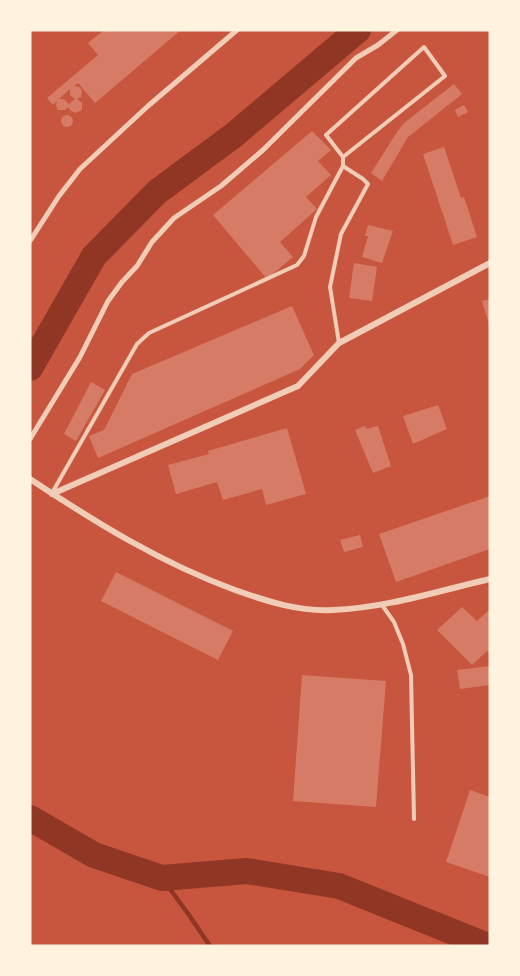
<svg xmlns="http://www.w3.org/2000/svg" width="520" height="976" font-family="Raleway,sans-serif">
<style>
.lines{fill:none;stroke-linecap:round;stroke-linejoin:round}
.stream{stroke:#8f3625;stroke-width:4.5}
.river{stroke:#8f3625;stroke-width:26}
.building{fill:#d67c66;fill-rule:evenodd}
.service{stroke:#f1ccb7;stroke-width:4}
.pedestrian{stroke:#f1ccb7;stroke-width:5}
.minor{stroke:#f1ccb7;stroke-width:6}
</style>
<rect width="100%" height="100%" fill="#c8553d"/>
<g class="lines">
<polyline class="stream" points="162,878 189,915 210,946"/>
<g class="river">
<polyline points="30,368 94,256 157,192 234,135 358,30"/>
<polyline points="30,818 94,855 162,878 247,871 339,886 488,946"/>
</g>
</g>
<g class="building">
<path d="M104 30H181L95 103 78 83 74 86 79 87 82 90 81 97 77 99 82 103V110L75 113 71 111 68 107 65 110H58L56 106 57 101 53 105 47 98 98 55 88 43ZM70 89V95L75 99 69 104 64 99H59Z"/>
<polygon points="454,84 462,94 408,137 382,181 371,173 397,132 404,123"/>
<polygon points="464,105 468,112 458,117 455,110"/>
<circle cx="67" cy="121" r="6"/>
<polygon points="312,131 331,150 318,161 331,175 306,197 317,209 280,242 293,257 267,279 213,215"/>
<polygon points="444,147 461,198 464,197 477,237 453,245 423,154"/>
<polygon points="368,225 393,231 382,263 362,257 368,236 365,236"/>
<polygon points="354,263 377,267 372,301 349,298"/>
<polygon points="490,299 490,324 489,324 482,301"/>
<polygon points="292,306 314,355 300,369 98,458 89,436 104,430 132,374"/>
<polygon points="91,382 105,390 76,441 64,434"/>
<polygon points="438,405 447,429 413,444 403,416"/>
<polygon points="365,426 366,429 378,426 391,466 373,473 355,430"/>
<polygon points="287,428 306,494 266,505 262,489 223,500 217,482 176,494 168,465 209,454 208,451"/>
<polygon points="490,496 490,549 396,582 379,534"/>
<polygon points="360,535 363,547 344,552 340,540"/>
<polygon points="116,572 233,631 218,660 101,601"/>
<polygon points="462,607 477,621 490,609 490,654 487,651 472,665 437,630"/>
<polygon points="490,666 490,685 460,689 457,670"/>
<polygon points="302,675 386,681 376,807 293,801"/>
<polygon points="470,790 490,797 490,877 446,862"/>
</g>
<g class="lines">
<g class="service">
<polyline points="339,343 330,287 341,234 368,184 363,179 343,166"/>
<polyline points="52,493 137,344 149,333 297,265 304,256 316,217 343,166 343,157 326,135 424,47 445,76 343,157"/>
<polyline points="382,605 394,622 403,644 411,675 414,819"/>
</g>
<g class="pedestrian">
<polyline points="30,241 59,196 80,169 148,106 237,30"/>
<polyline points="30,439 80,357 108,301 122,282 137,266 152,242 174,218 221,186 263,150 356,58 378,45 397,30"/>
</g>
<g class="minor">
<path d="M30 479C95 522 161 563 235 590 266 601 299 612 333 610 386 608 438 591 490 579"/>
<polyline points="52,494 298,386 339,343 490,263"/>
</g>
</g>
<rect width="520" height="976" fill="none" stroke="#fff3e0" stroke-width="63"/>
</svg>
